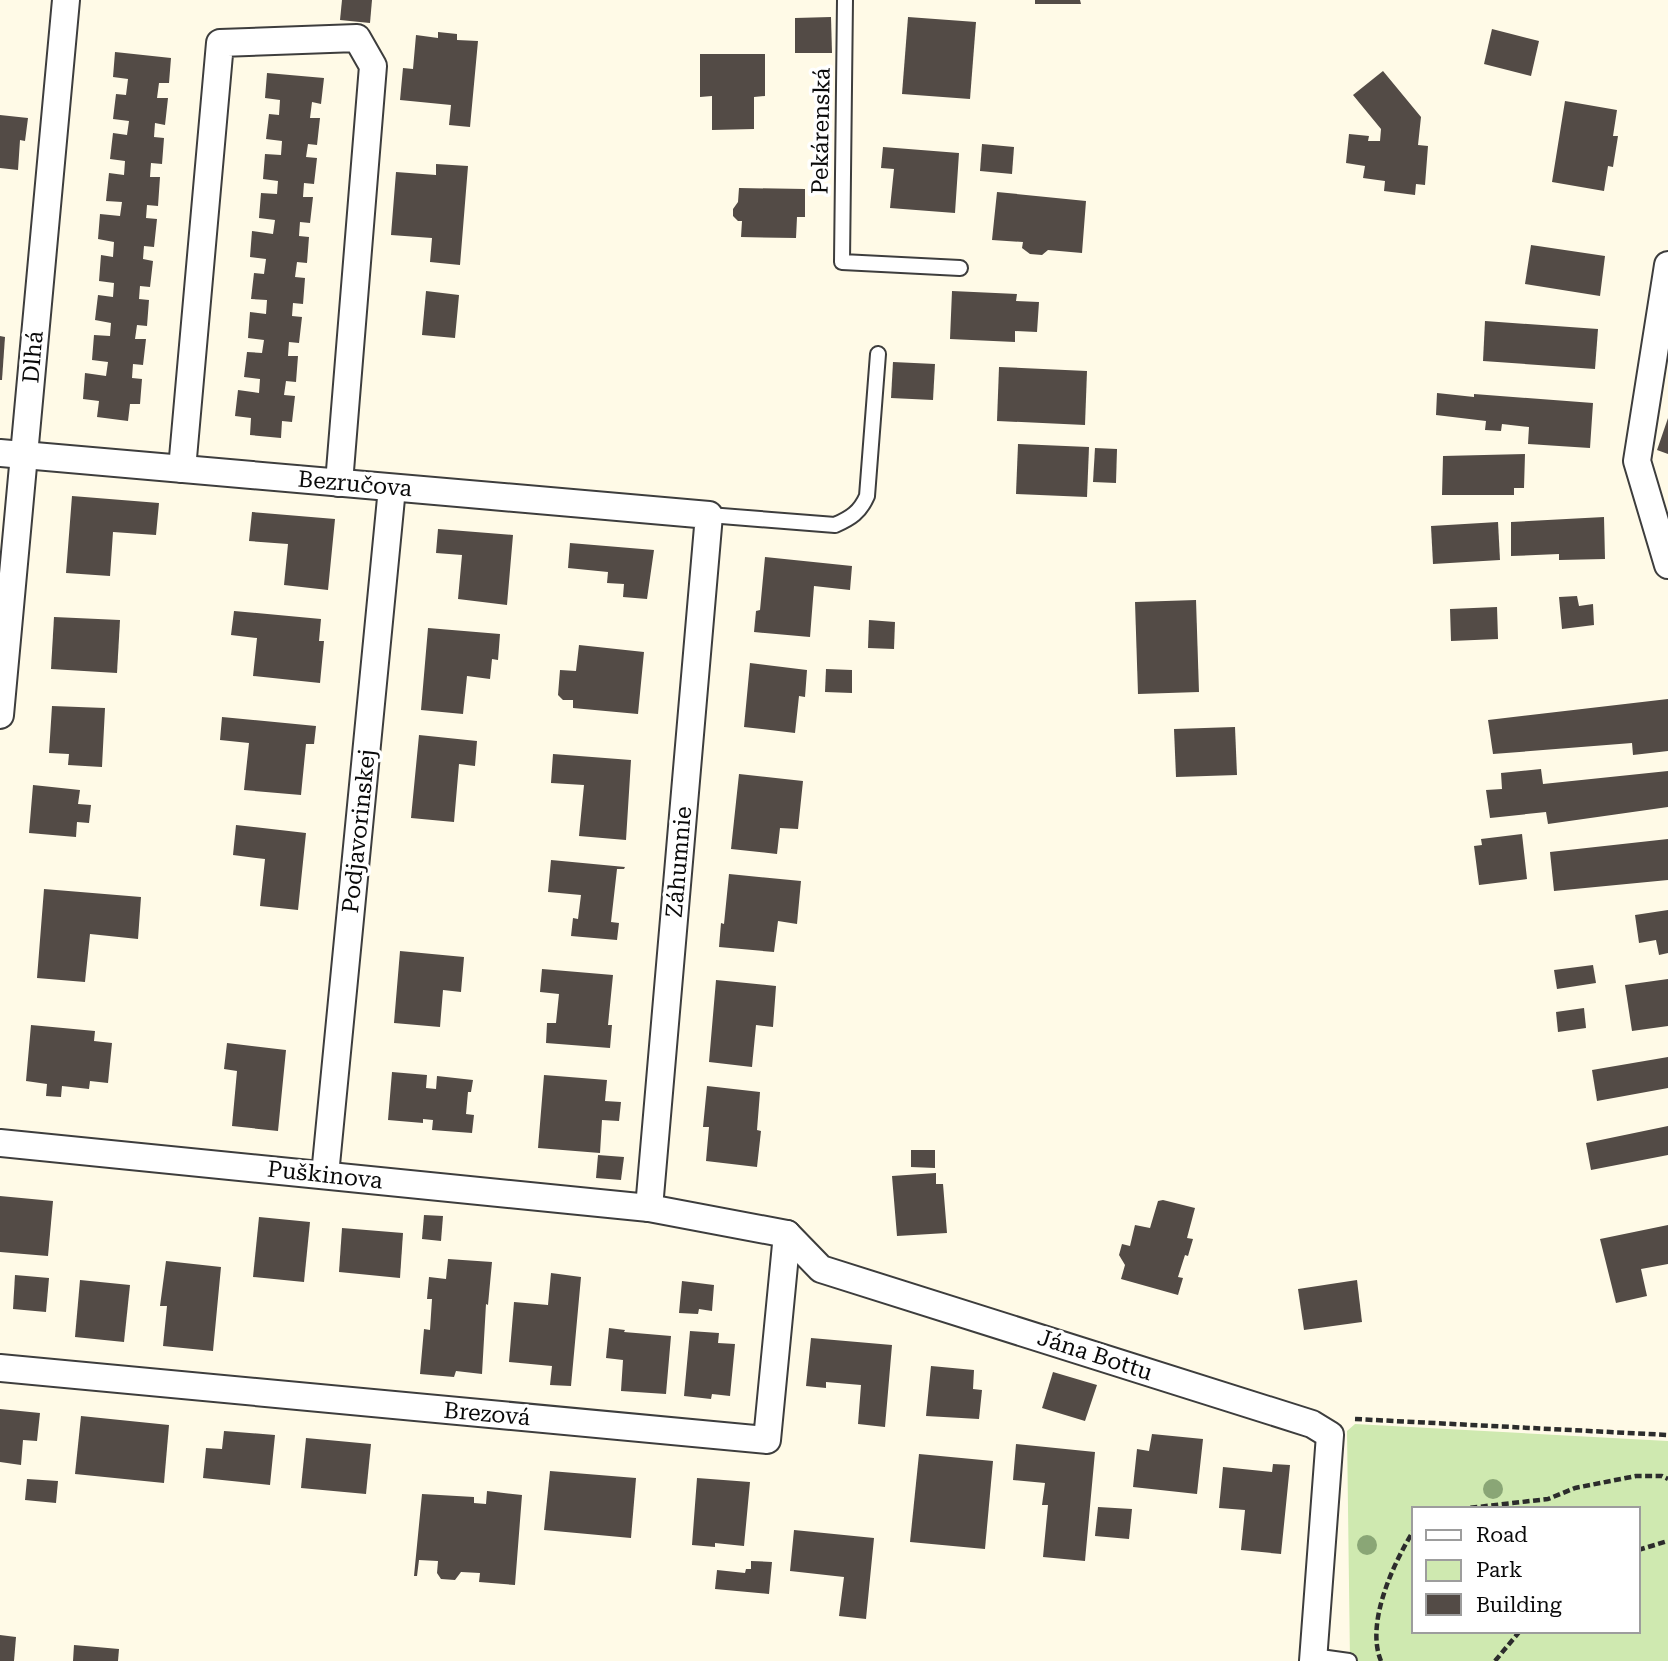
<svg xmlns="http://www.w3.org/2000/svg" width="1668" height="1661" font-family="'Roboto Serif',serif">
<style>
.green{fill:#cfe9b0;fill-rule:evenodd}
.building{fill:#534b46}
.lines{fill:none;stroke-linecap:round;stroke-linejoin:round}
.lane-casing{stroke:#3d3d3d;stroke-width:18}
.street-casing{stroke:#3d3d3d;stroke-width:30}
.path{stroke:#2c2c2c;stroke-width:4.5;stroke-dasharray:7 3.5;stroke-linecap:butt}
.lane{stroke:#fff;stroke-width:14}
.street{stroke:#fff;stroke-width:26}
.tree{fill:#8aa676}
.labels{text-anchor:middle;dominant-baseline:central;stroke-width:7;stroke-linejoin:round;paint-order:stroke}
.street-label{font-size:23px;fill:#0a0a0a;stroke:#fff}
</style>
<rect width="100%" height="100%" fill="#fffae7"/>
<path class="green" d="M1355 1424 1668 1441V1661H1350L1347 1431ZM1414 1509H1638V1631H1414Z"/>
<g class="building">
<polygon points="342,0 372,0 370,23 340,20"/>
<polygon points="1035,0 1080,0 1081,4 1035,4"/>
<polygon points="831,17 832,53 795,53 795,18"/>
<polygon points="908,17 976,22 970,99 902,94"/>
<polygon points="1492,29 1539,41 1531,76 1484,64"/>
<polygon points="438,32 457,34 457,40 478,41 470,127 449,125 451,105 400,100 403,68 413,69 416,35 438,38"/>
<polygon points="115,52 171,58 169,83 159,83 157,98 168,98 165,125 155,123 154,137 164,138 162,164 151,163 150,177 160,177 158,206 147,205 146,218 157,219 154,247 144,246 143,259 153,261 150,287 140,286 139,299 149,300 147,326 137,325 135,339 146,339 143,365 133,364 132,378 142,379 140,404 130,404 128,421 97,417 99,401 83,399 85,373 106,376 108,362 92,360 94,335 110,336 111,323 95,320 98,295 113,297 114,283 99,281 101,255 113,257 114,242 98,239 100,214 120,216 122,202 106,201 109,173 124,175 125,161 110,159 113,133 127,135 129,121 113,119 116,94 126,95 128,79 113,77"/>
<polygon points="700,54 765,54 765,96 754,97 754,129 712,130 712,96 700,97"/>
<polygon points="1383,71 1421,117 1418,145 1428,146 1425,185 1416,184 1415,195 1384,191 1385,181 1363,178 1365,166 1346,163 1349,134 1369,136 1368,141 1380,141 1381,129 1353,95"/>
<polygon points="267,73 324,78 321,104 312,102 310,118 320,118 317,145 308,144 306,157 317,158 314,184 304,183 303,197 313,197 310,223 300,222 299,236 309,237 307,263 297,262 295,277 305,278 303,304 293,303 292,316 302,317 299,343 289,342 288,356 298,356 296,382 286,381 284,395 295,396 292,422 282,421 281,438 250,435 251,418 235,416 238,390 259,393 260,379 244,377 247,352 262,353 264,340 248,338 250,312 266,314 267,300 251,299 254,273 264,274 266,259 250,257 252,231 273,234 275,220 259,218 261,193 277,194 278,181 263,179 265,154 281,155 282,141 266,139 269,114 279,115 280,100 265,98"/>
<polygon points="1565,101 1617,110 1613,136 1618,136 1613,167 1608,166 1604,191 1552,182"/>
<polygon points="0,115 28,118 25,141 20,140 18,170 0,168"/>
<polygon points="982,144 1014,147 1012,174 980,171"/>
<polygon points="883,147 959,153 955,213 890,208 894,169 881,168"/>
<polygon points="436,164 468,166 460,265 430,262 432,238 391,235 396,172 436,175"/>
<polygon points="739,188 805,189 805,217 797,217 796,238 741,237 742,221 738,221 733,216 733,209 738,202"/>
<polygon points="997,192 1086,201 1082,253 1048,250 1042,255 1030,254 1022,248 1023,242 992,240"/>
<polygon points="1531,245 1605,256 1600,296 1525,284"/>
<polygon points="426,291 459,295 455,338 422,335"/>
<polygon points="952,291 1017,294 1016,301 1039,302 1037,332 1015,331 1015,342 950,339"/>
<polygon points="1485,321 1598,329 1595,369 1483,361"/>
<polygon points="0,336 5,337 2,380 0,380"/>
<polygon points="893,362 935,364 933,400 891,398"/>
<polygon points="999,367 1087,371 1085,425 997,421"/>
<polygon points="1437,393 1474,397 1474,394 1593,403 1590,448 1528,444 1529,427 1502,424 1501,431 1485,430 1486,421 1436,415"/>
<polygon points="1668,418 1668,454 1657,450"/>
<polygon points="1018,444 1089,447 1087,497 1016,494"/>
<polygon points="1095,448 1117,449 1116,483 1093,482"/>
<polygon points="1525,454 1524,488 1514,488 1514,495 1442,495 1443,456"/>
<polygon points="72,496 159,503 156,535 113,532 110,576 66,573"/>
<polygon points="252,512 335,519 328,590 284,585 288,544 249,541"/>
<polygon points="1604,517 1605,559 1559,560 1559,554 1511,556 1511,522"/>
<polygon points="1498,522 1500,560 1433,564 1431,526"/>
<polygon points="438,529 513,535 507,605 458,599 462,555 436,553"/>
<polygon points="570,543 654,550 647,599 623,597 624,584 607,583 608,572 568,568"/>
<polygon points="765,557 852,566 850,590 814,586 810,637 754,632 756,611 760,610"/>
<polygon points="1577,596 1579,606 1593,604 1594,625 1562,629 1559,597"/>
<polygon points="1196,600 1199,692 1138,694 1135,602"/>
<polygon points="1497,607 1498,639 1451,641 1450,609"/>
<polygon points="234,611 321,619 319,641 324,641 320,683 253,676 257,638 231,635"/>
<polygon points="54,617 120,620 117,673 51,669"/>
<polygon points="869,620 895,622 894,649 868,648"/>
<polygon points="428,628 500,634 498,660 492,659 490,679 467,676 463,714 421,710"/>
<polygon points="579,645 644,652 638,714 573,708 573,700 563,700 558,695 560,670 576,671"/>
<polygon points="750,663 807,670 805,697 799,696 795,733 744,727"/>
<polygon points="826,669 852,670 852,693 825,692"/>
<polygon points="1668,699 1668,751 1633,755 1632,743 1493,754 1488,720"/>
<polygon points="52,706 105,708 102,767 68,765 69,754 49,753"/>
<polygon points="222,717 316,726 314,744 306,744 301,795 244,790 249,743 220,740"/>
<polygon points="1235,727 1237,775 1176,777 1174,729"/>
<polygon points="419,735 477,741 475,766 459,764 454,822 411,818"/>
<polygon points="553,754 631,760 626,840 579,836 584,785 551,783"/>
<polygon points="1541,769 1543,784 1668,771 1668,807 1548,824 1546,812 1490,818 1486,790 1502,789 1501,773"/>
<polygon points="739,774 803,781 798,829 780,828 777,854 731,849"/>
<polygon points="33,785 80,790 78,804 91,805 89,823 77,822 76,837 29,833"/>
<polygon points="236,825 306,833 298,910 260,906 265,859 233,855"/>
<polygon points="1522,834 1527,879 1479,885 1474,846 1482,845 1481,839"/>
<polygon points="1668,839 1668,880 1554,891 1550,852"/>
<polygon points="551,860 625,867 624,869 617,869 611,922 619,923 617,940 571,936 573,918 578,919 581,895 548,892"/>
<polygon points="729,874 801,881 797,924 778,921 774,952 719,947 721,923 724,924"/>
<polygon points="44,889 141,897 138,939 90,934 85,982 37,978"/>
<polygon points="1668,910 1668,953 1659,955 1656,940 1639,943 1635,915"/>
<polygon points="400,951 464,957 461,992 443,990 440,1027 394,1023"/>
<polygon points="1593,965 1596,983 1557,989 1554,970"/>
<polygon points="542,969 613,975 608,1025 612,1025 610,1048 546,1043 547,1023 556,1023 559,994 540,992"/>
<polygon points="1668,979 1668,1026 1632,1031 1625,985"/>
<polygon points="716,980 776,986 773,1027 756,1025 752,1067 709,1062"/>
<polygon points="1584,1008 1586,1028 1558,1032 1556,1012"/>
<polygon points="31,1025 95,1031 94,1041 112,1043 108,1083 90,1081 89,1089 62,1086 61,1097 46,1096 47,1084 26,1081"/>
<polygon points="227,1043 286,1050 278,1131 232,1126 237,1071 224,1069"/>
<polygon points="1668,1057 1668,1088 1597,1101 1592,1070"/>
<polygon points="392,1072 427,1075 426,1088 436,1089 437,1076 473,1080 471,1092 468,1092 466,1114 474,1115 472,1133 432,1130 433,1120 423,1119 423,1123 388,1120"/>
<polygon points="544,1075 607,1080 605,1101 621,1102 619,1121 602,1120 600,1153 538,1148"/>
<polygon points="707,1086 760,1092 757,1130 761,1131 757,1167 706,1161 709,1127 703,1127"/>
<polygon points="1668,1126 1668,1155 1591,1170 1586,1143"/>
<polygon points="911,1150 935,1150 935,1168 911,1167"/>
<polygon points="598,1155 624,1157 621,1180 596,1178"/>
<polygon points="936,1173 936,1184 943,1184 947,1233 897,1236 892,1176"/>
<polygon points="0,1196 53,1201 48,1256 0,1252"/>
<polygon points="1163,1200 1195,1208 1187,1238 1193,1239 1188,1256 1185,1255 1178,1277 1183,1278 1178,1295 1121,1279 1125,1265 1119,1255 1122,1244 1130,1246 1135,1225 1150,1228 1158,1201"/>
<polygon points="424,1215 443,1216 441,1241 422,1239"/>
<polygon points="259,1217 310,1222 304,1282 253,1277"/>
<polygon points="1668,1225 1668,1264 1641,1269 1647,1296 1616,1303 1600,1239"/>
<polygon points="342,1228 403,1233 400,1278 339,1272"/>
<polygon points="448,1259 492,1262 488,1305 486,1304 482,1374 456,1371 454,1377 420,1374 424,1329 430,1330 432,1299 427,1299 429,1277 446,1279"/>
<polygon points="166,1261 221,1267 213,1351 163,1346 167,1306 160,1306"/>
<polygon points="551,1273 581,1277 571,1386 550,1385 552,1366 509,1362 514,1302 548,1305"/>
<polygon points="15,1275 49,1278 46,1312 13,1309"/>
<polygon points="80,1280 130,1285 124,1342 75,1337"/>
<polygon points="1357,1280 1362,1322 1304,1330 1298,1289"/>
<polygon points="682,1281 714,1285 712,1311 699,1309 698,1314 679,1313"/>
<polygon points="609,1328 625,1330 624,1332 671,1336 666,1394 621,1391 623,1360 606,1358"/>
<polygon points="690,1331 719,1333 718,1343 735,1344 730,1396 712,1394 711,1399 684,1396"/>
<polygon points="811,1338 892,1345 885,1427 858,1424 861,1385 826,1382 826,1388 806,1386"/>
<polygon points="931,1366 974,1370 973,1389 982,1390 979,1419 926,1416"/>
<polygon points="1053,1372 1097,1385 1085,1421 1042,1408"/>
<polygon points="0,1409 40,1413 37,1441 23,1440 21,1465 0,1462"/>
<polygon points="81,1416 169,1425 164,1483 75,1474"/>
<polygon points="224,1431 275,1435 270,1485 203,1478 206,1448 222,1449"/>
<polygon points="1152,1434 1203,1439 1197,1494 1133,1487 1137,1449 1149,1451"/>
<polygon points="306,1438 371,1444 366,1494 301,1488"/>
<polygon points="1016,1444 1095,1452 1085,1561 1043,1557 1048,1505 1042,1505 1045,1483 1013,1480"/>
<polygon points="919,1454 993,1461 985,1549 910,1542"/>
<polygon points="1273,1464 1290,1465 1281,1554 1241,1550 1245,1510 1219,1508 1223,1467 1272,1472"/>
<polygon points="550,1471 636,1478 631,1538 544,1530"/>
<polygon points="697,1478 750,1482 744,1546 715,1543 715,1547 692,1545"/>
<polygon points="27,1479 58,1481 56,1503 25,1500"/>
<polygon points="487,1491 522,1495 515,1585 479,1582 480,1573 461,1572 455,1580 441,1579 437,1573 438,1561 419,1560 417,1576 414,1576 422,1494 474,1497 474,1503 486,1504"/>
<polygon points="1098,1507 1132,1509 1129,1539 1095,1536"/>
<polygon points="794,1530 874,1538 866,1619 839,1616 844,1577 790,1571"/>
<polygon points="751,1561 772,1562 769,1594 715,1589 717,1570 745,1573 746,1569 751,1569"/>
<polygon points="0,1635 16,1637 14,1661 0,1661"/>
<polygon points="74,1645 119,1649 118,1661 73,1661"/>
</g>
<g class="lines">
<g class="lane-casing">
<g id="lane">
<polyline points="845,0 842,262 960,268"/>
<path d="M709 515 835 525C851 518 860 512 867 496L878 354"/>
<polyline points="1313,1656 1349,1661"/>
</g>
</g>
<g class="street-casing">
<g id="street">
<polyline points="1668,265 1637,461 1668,565"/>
<polyline points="0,453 709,515 649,1208"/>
<polyline points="182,469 220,43 357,38 373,66 339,483"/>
<polyline points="0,715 66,0"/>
<polyline points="0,1143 649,1208 787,1234 821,1269 1312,1424 1330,1435 1313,1661"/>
<polyline points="325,1175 392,488"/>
<polyline points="0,1368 767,1440 787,1234"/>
</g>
</g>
<g class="path">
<polyline points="1355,1419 1668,1435"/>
<polyline points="1460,1509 1548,1499 1575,1488 1636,1476 1662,1476 1668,1479"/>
<polyline points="1638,1550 1668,1541"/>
<path d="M1381 1661C1365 1623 1394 1562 1414 1530"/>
<polyline points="1495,1661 1520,1631"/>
</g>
<use href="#lane" class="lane"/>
<use href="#street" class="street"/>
</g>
<g class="tree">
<circle cx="1493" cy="1489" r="10"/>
<circle cx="1367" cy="1545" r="10"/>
</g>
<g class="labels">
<g class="street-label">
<text transform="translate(821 131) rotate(-89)">Pekárenská</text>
<text transform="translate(33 357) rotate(-85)">Dlhá</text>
<text transform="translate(355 484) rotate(5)">Bezručova</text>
<text transform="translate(359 831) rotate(-84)">Podjavorinskej</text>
<text transform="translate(679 862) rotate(-85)">Záhumnie</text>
<text transform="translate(325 1175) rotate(6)">Puškinova</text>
<text transform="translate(1095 1355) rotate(18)">Jána Bottu</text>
<text transform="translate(487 1414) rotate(5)">Brezová</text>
</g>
</g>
<rect x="1412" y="1507" width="228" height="126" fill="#ffffff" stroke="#9d9d9d" stroke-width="2"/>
<rect x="1426" y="1530" width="35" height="10" fill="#ffffff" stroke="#9d9d9d" stroke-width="2"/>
<text x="1476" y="1542" font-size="21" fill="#0a0a0a">Road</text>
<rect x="1426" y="1560" width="35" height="21" fill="#cfe9b0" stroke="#9d9d9d" stroke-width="2"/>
<text x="1476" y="1577" font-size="21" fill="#0a0a0a">Park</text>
<rect x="1426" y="1594" width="35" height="21" fill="#534b46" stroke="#9d9d9d" stroke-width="2"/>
<text x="1476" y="1612" font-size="21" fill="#0a0a0a">Building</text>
</svg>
